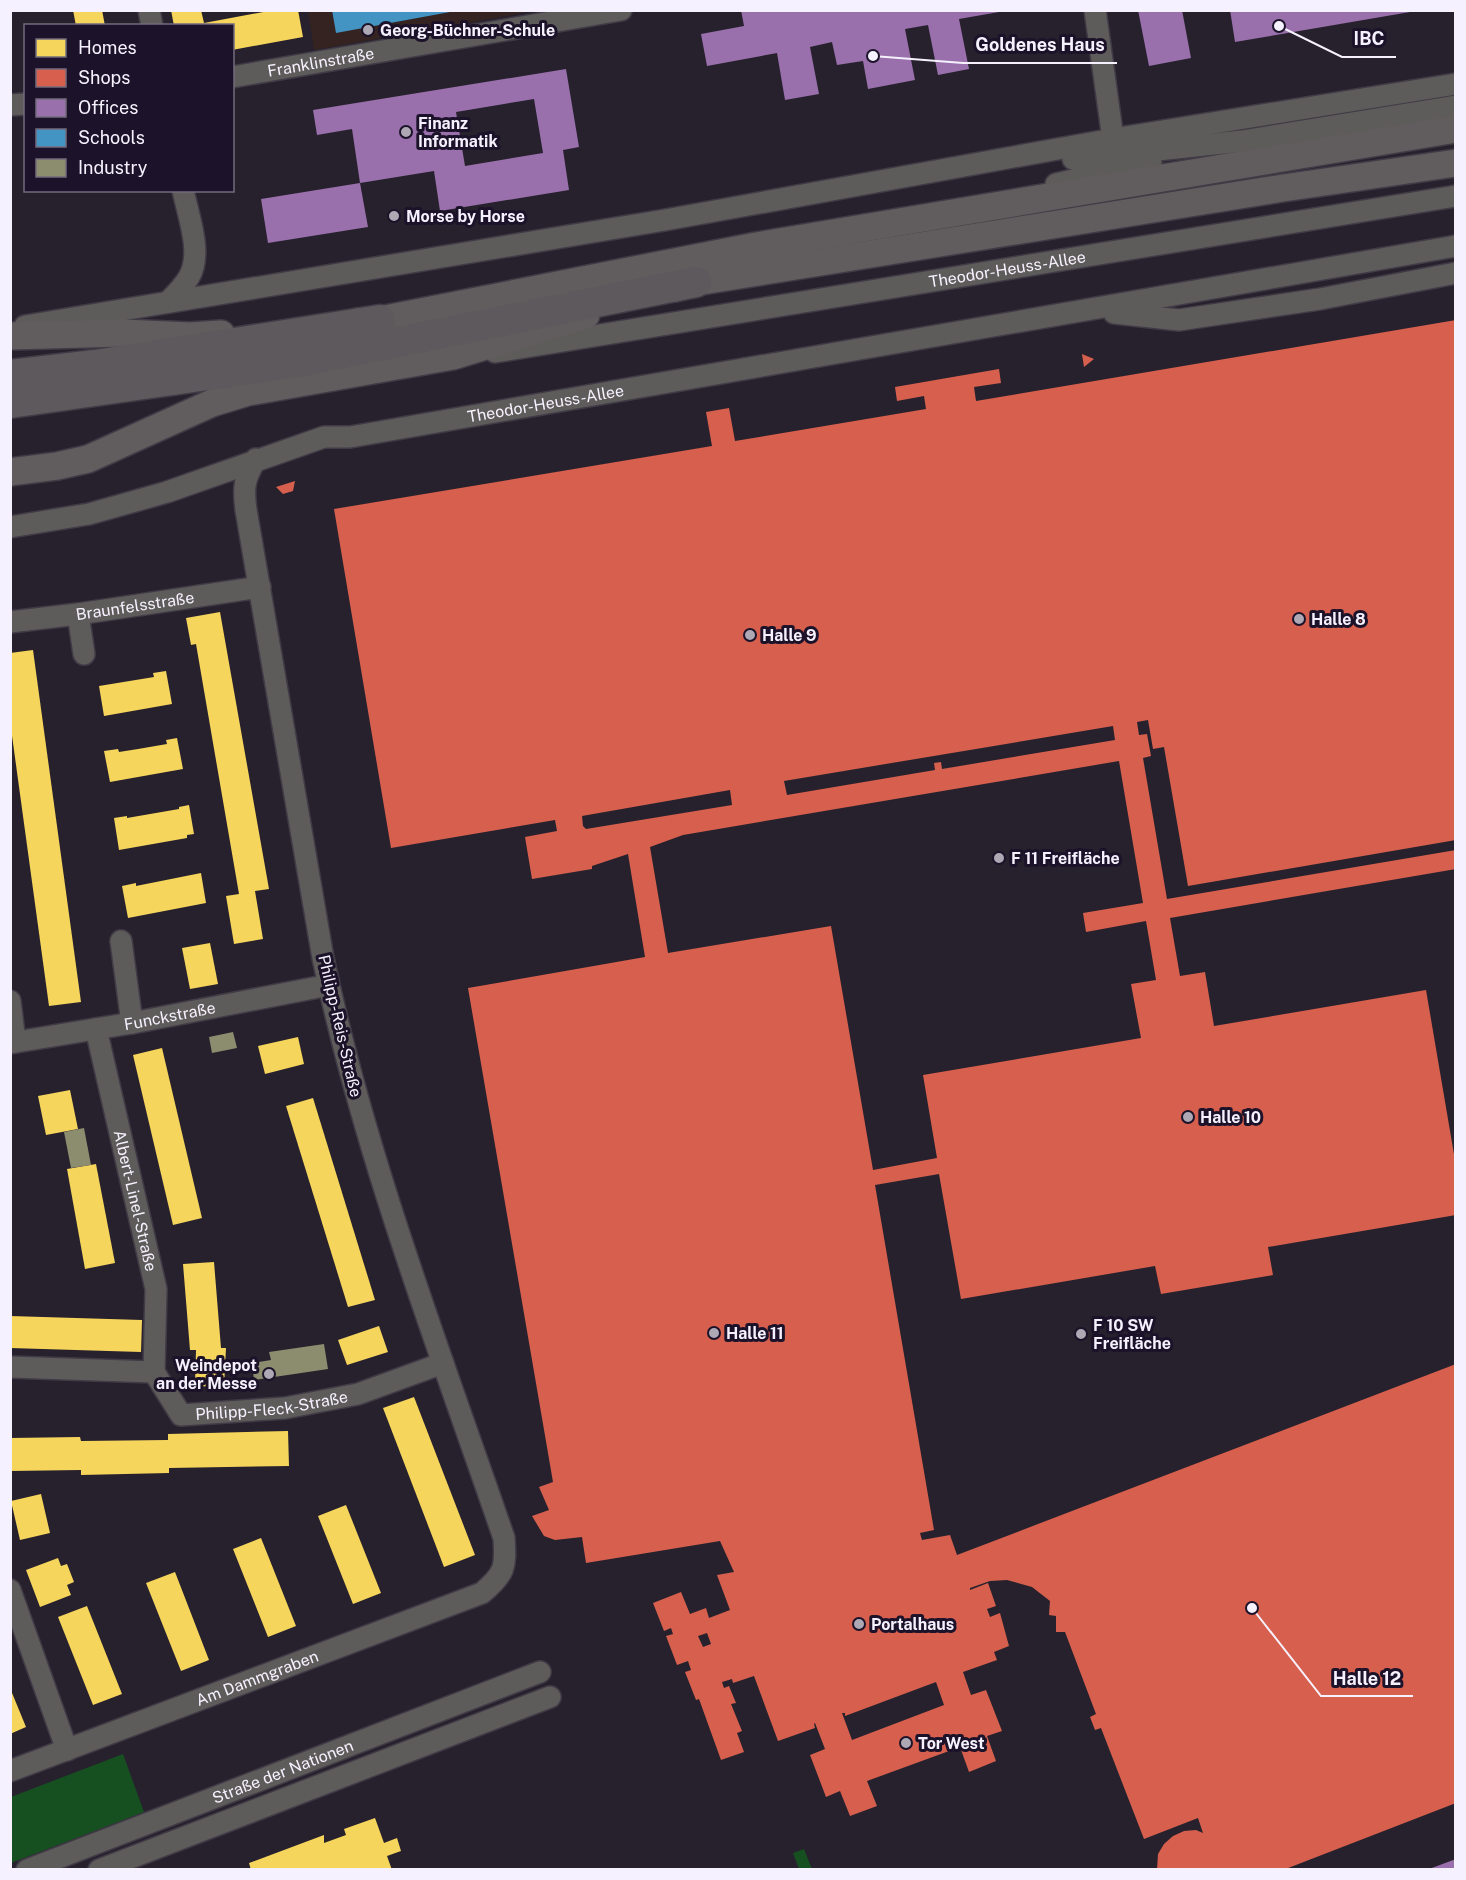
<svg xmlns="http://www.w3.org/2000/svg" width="1466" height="1880" font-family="'Public Sans',sans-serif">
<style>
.education{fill:#342321}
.green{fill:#175020}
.homes{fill:#f6d55c}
.shops{fill:#d6604d;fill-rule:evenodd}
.offices{fill:#9970ab;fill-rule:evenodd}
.schools{fill:#4393c3}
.industry{fill:#8c8c6e}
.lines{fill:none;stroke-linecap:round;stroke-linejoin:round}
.minor-casing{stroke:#403b46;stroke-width:24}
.major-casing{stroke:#403b46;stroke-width:30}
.highway-casing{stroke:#403b46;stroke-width:33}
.minor{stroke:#5e5c5a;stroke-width:21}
.major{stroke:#615c5d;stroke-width:27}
.highway{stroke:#5e595c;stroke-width:30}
.poi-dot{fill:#aea8b5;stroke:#1c1229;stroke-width:2}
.labels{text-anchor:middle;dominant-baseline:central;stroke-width:6;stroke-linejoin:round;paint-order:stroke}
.poi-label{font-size:16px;font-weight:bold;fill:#f6f1fe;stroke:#1c1229;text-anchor:start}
.street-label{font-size:16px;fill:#f6f1fe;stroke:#1c1229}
.leader{fill:none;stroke:#f6f1fe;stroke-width:2}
.callout-dot{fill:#f6f1fe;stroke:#1c1229;stroke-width:2}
.callout-label{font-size:18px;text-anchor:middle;font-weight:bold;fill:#f6f1fe;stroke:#1c1229;stroke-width:6;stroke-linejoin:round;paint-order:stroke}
</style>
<rect width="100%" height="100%" fill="#27212e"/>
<polygon class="education" points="308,10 535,11 314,50"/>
<g class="green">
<polygon points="123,1754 144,1812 11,1863 11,1797"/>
<polygon points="804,1849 812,1869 799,1869 793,1853"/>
</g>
<g class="homes">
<polygon points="73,10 102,10 105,26 76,26"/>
<polygon points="171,10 201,10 204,23 274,10 298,10 303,37 232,50 232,26 174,26"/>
<polygon points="220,612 269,889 255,891 263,939 234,944 226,896 239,894 196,644 191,645 186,618"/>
<polygon points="33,650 81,1002 49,1006 10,721 10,653"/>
<polygon points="166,671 172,704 104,716 99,686 154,677 153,673"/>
<polygon points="177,738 183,769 110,782 104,751 118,749 119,752 138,749 167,744 166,740"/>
<polygon points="189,805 194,834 187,835 187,838 119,850 114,818 127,816 127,818 179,809 179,807"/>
<polygon points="201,873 206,903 128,918 122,886 136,883 136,886"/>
<polygon points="210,943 218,984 190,989 182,948"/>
<polygon points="298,1037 304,1064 265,1074 258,1046"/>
<polygon points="162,1048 202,1218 173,1225 133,1055"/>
<polygon points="70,1090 78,1129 46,1135 38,1096"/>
<polygon points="313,1098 375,1300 348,1307 286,1106"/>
<polygon points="96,1164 115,1263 85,1269 67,1169"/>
<polygon points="214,1262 221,1348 226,1348 224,1387 195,1386 196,1350 190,1350 183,1264"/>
<polygon points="10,1316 142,1320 141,1352 10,1348"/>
<polygon points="379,1326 388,1352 347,1365 338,1340"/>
<polygon points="414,1397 475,1555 444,1567 383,1408"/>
<polygon points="288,1431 289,1466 169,1468 169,1473 81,1475 81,1470 10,1471 10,1438 80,1437 81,1441 168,1440 168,1434"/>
<polygon points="41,1494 50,1533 20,1540 11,1501"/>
<polygon points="346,1505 381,1593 353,1604 318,1516"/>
<polygon points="261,1538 296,1626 268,1637 233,1549"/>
<polygon points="58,1558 61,1566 67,1564 74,1582 67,1585 71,1595 40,1607 26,1570"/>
<polygon points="175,1572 209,1660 181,1671 146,1583"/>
<polygon points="87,1606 122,1694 93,1705 58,1617"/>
<polygon points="10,1688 26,1727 10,1734"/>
<polygon points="375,1818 384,1843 397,1838 401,1851 387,1856 392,1870 351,1870 350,1868 251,1870 249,1863 324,1835 324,1843 346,1835 344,1829"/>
</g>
<g class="shops">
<path d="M1456 320V840L1188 886 1164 747 1153 749 1148 720 1137 722 1139 735 1147 734 1151 756 1143 758 1167 899 1456 850V869L1170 918 1180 976 1205 972 1214 1026 1426 990 1456 1166V1215L1268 1247 1273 1275 1161 1294 1155 1266 961 1299 939 1174 875 1185 934 1530 920 1533 922 1540 950 1535 957 1555 1456 1364V1803L1283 1870H1157L1158 1854 1164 1844 1173 1836 1184 1831 1196 1830 1203 1833 1198 1818 1144 1839 1101 1728 1095 1730 1090 1717 1096 1714 1065 1632H1056V1616L1049 1615 1050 1601 1032 1587 1007 1580 990 1581 970 1588V1590L988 1583 996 1606 987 1609 990 1617 1000 1613 1009 1646 994 1652 997 1660 963 1672 971 1695 986 1690 1002 1731 987 1736 996 1761 969 1772 960 1747 867 1781 877 1806 850 1816 840 1791 826 1797 810 1755 825 1749 815 1723 814 1724 815 1728 778 1741 754 1676 733 1683 732 1679 722 1682 724 1688 729 1686 736 1703 731 1704 742 1731 737 1733 744 1752 721 1760 699 1699 696 1700 685 1672 691 1670 688 1661 677 1665 666 1636 673 1634 671 1628 664 1631 653 1603 681 1592 690 1614 706 1608 709 1618 730 1610 717 1575 734 1572 720 1541 586 1563 582 1537 555 1540 544 1536 532 1516 549 1510 539 1487 553 1482 468 988 645 957 628 854 592 866V869L532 879 525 837 557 831 555 820 391 848 334 509 712 446 706 412 729 408 735 441 926 409 924 396 897 401 895 387 999 369 1001 383 974 387 976 401ZM1113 726 1115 740 942 769 941 762 934 763 935 770 787 795 784 781ZM1119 761 1143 903 1083 913 1086 932 1146 921 1156 980 1131 984 1141 1038 923 1075 937 1158 873 1170 831 926 668 953 650 847 683 835ZM730 790 732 805 586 829 583 826 582 816ZM707 1633 711 1644 703 1647 698 1636ZM936 1682 944 1705 852 1740 842 1713H845V1716Z"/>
<polygon points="1082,354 1094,359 1084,367"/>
<polygon points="295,481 293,491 283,494 276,487"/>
</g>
<g class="offices">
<polygon points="741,10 999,10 999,12 959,19 969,69 938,75 928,25 905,29 915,80 868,89 863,61 837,65 832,42 810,47 819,94 785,100 777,53 707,66 701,34 744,26"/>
<polygon points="1138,10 1182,10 1191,58 1149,66"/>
<polygon points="1230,10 1410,10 1410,12 1235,42"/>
<path d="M566 69 579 147 563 150 569 190 440 211 434 171 360 183 352 129 317 135 313 110ZM534 99 543 153 465 166 456 112Z"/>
<polygon points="360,183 368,227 268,243 261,199"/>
<polygon points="1456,1859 1456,1870 1430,1870 1429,1869"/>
</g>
<polygon class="schools" points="332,10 450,10 450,12 336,33"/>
<g class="industry">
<polygon points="233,1032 237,1048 212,1053 209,1037"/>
<polygon points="84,1128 91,1165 71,1168 64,1132"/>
<polygon points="324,1344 328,1369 254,1380 252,1363 271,1360 269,1352"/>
</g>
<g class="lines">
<g class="minor-casing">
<g id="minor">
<polyline points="149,10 152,26"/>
<polyline points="1095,10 1113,139"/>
<path id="s1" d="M232 77 621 10"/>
<polyline points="10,105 26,104"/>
<polyline points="1073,159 1242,141 1456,106"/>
<polyline points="1056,184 1151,162"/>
<path d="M168 302C175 295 184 286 189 277 203 253 188 216 183 190"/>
<polyline points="1114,313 1179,320 1320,299 1456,273"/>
<polyline points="25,326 665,220 1113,139 1456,84"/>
<path id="s2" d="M495 352 1456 196"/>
<path id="s3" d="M10 527 89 514 167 492 324 437H350L1456 246"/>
<polyline points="78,614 84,654"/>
<path id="s4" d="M10 622 78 614 260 587"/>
<polyline points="121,941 132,1023"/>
<polyline points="10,1001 15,1042"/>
<path id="s5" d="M96 1029 156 1289 154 1372"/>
<path id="s6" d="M10 1043 132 1023 329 985"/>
<polyline points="10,1367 154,1372"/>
<path id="s7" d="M154 1372 181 1415 285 1408 358 1394 443 1363"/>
<polyline points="10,1590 67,1750"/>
<path id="s8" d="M10 1771 482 1593C505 1574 506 1567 504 1538 438 1346 365 1157 323 958L246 510C243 487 244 479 256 459"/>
<path id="s9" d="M27 1870 540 1672"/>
<polyline points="99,1870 550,1697"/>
</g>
</g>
<g class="major-casing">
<g id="major">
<polyline points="675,288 696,282 1283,188 1456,163"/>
<polyline points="358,322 380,320 756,246 1456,129"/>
<polyline points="10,336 123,333 190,336 221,334"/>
<polyline points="10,472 57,466 88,459 212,403 248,392 453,356 586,315"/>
</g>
</g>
<g class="highway-casing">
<g id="highway">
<polyline points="10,375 95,365 380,320"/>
<polyline points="10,403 298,362 696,282"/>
</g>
</g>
<use href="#minor" class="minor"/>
<use href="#major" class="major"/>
<use href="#highway" class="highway"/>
</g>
<g class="poi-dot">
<circle cx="368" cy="30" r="6"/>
<circle cx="406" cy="132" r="6"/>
<circle cx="394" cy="216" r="6"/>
<circle cx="1299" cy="619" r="6"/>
<circle cx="750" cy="635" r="6"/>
<circle cx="999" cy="858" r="6"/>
<circle cx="1188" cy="1117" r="6"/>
<circle cx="714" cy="1333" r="6"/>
<circle cx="1081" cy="1334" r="6"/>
<circle cx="269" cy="1374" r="6"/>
<circle cx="859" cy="1624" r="6"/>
<circle cx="906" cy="1743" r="6"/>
</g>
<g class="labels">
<g class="poi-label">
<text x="380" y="30">Georg-Büchner-Schule</text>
<text x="418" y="123">Finanz<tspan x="418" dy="18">Informatik</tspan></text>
<text x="406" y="216">Morse by Horse</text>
<text x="1311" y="619">Halle 8</text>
<text x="762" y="635">Halle 9</text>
<text x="1011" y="858">F 11 Freifläche</text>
<text x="1200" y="1117">Halle 10</text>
<text x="1093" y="1325">F 10 SW<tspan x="1093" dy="18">Freifläche</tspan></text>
<text x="726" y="1333">Halle 11</text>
<text x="257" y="1365" text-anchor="end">Weindepot<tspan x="257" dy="18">an der Messe</tspan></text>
<text x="871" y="1624">Portalhaus</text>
<text x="918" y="1743">Tor West</text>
</g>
<g class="street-label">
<text stroke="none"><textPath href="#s1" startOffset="90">Franklinstraße</textPath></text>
<text stroke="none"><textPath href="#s2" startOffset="519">Theodor-Heuss-Allee</textPath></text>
<text stroke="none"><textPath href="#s3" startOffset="552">Theodor-Heuss-Allee</textPath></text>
<text stroke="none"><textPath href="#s4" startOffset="126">Braunfelsstraße</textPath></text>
<text stroke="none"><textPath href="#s6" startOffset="162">Funckstraße</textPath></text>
<text transform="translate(340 1026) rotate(77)">Philipp-Reis-Straße</text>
<text stroke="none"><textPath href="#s5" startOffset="176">Albert-Linel-Straße</textPath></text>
<text stroke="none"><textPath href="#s7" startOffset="142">Philipp-Fleck-Straße</textPath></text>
<text stroke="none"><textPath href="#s8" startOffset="264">Am Dammgraben</textPath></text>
<text stroke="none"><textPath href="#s9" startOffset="274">Straße der Nationen</textPath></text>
</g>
</g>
<path class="leader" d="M1279 26L1342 57H1396M873 56L963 63H1117M1252 1608L1321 1696H1413"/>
<g class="callout-dot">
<circle cx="1279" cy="26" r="6"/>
<circle cx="873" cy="56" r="6"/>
<circle cx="1252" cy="1608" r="6"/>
</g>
<g class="callout-label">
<text x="1369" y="45">IBC</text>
<text x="1040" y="51">Goldenes Haus</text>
<text x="1367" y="1685">Halle 12</text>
</g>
<rect width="1466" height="1880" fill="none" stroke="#f6f1fe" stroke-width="24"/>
<rect x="24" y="24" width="210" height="168" fill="#1c1229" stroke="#736b7e" stroke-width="1.5"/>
<rect x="36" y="39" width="30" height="18" fill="#f6d55c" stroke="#736b7e" stroke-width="1.5"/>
<text x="78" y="54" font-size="18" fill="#f6f1fe">Homes</text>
<rect x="36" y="69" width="30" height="18" fill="#d6604d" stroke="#736b7e" stroke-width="1.5"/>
<text x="78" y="84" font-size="18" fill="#f6f1fe">Shops</text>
<rect x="36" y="99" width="30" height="18" fill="#9970ab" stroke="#736b7e" stroke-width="1.5"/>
<text x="78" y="114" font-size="18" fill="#f6f1fe">Offices</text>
<rect x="36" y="129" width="30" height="18" fill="#4393c3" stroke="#736b7e" stroke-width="1.5"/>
<text x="78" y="144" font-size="18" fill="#f6f1fe">Schools</text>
<rect x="36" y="159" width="30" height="18" fill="#8c8c6e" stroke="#736b7e" stroke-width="1.5"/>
<text x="78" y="174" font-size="18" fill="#f6f1fe">Industry</text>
</svg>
